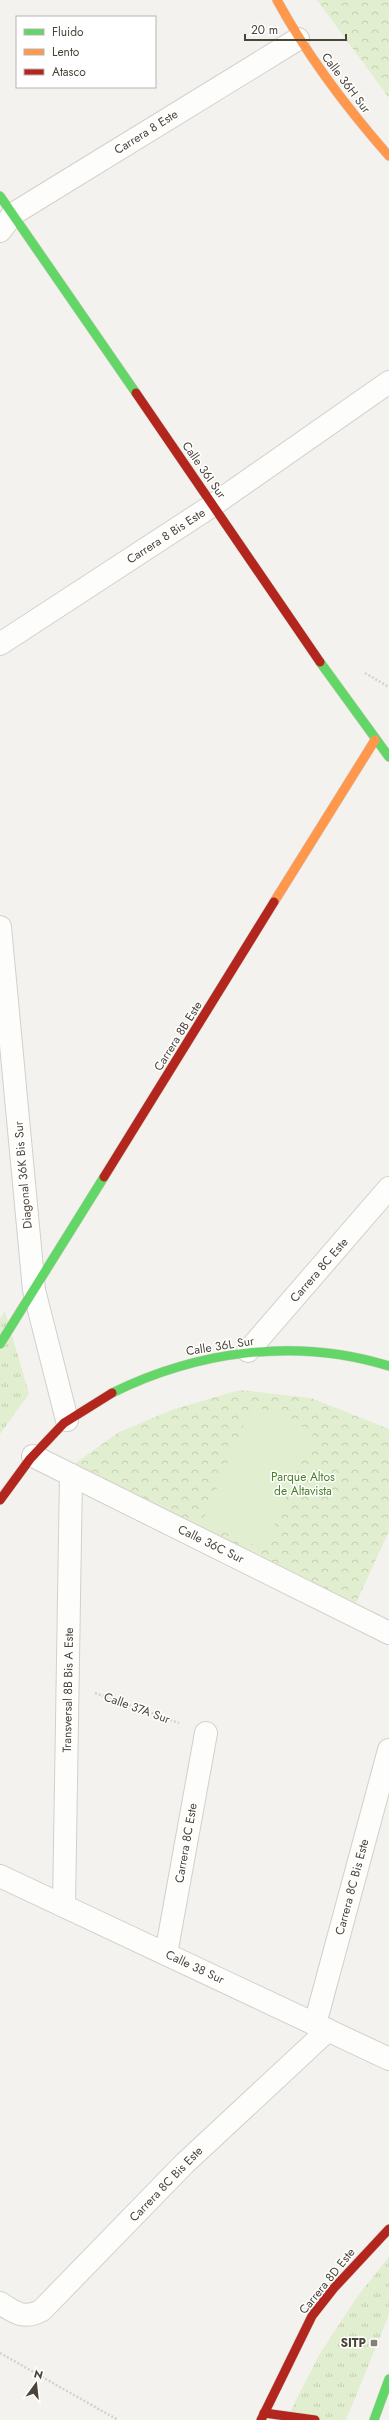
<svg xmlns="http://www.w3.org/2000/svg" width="389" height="2420" font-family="Jost,sans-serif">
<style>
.grass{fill:url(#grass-tufts)}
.park{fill:url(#park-crowns)}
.pitch{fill:#e1eecf}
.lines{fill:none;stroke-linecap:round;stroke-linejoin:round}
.street-casing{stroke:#d2d0cb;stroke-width:24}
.fast-casing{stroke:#d3cfc5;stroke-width:10}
.slow-casing{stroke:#d3cfc5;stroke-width:10}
.jam-casing{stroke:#d3cfc5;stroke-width:10}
.path{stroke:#d3d2cc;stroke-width:2.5;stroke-dasharray:2 2;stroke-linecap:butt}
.street{stroke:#fdfdfc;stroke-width:22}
.fast{stroke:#63d668;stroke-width:9}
.slow{stroke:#ff974d;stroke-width:9}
.jam{stroke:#b3261e;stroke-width:9}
.poi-dot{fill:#868178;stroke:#fff;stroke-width:1.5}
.labels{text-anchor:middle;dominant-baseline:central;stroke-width:3;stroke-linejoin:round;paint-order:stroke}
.street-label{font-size:12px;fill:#4b4439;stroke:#fff}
.park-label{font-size:12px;fill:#4a7f2a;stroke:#fff}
.poi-label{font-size:12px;font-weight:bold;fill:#4b4439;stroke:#fff;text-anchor:end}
</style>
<defs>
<pattern id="grass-tufts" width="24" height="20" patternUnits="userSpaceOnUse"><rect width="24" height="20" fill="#e1eecf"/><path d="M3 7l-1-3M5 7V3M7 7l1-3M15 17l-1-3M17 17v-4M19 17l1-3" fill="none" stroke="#c3cdb2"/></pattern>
<pattern id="park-crowns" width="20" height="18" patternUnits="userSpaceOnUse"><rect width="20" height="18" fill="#e1eecf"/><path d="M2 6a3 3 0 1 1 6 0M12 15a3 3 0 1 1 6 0" fill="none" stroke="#c3cdb2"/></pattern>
</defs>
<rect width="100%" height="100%" fill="#f4f2ee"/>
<g class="grass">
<polygon points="5,1311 29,1394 0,1434 0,1319"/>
<polygon points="389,2257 389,2315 346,2420 286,2420 319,2355 357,2297"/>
</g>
<g class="park">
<polygon points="317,0 389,0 389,98"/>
<polygon points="240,1390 311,1398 389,1429 389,1531 356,1603 73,1465 119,1432 174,1409"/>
</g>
<polygon class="pitch" points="252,1405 314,1432 264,1549 202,1523"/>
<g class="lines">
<g class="street-casing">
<g id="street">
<polyline points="0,231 13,214 298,39"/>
<polyline points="0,644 213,505 389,382"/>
<polyline points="0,927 34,1290 67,1420"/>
<polyline points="248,1351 389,1188"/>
<polyline points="33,1456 389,1633"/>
<polyline points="0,1876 389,2059"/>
<polyline points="64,1906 71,1475"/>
<polyline points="166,1954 206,1733"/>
<polyline points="315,2024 389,1750"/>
<path d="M0 2303C15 2313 25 2320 42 2310L184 2164 328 2030"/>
</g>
</g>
<g class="fast-casing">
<g id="fast">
<polyline points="0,196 136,393"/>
<polyline points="320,662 389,757"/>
<polyline points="0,1344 104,1177"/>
<path d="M112 1393C197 1351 296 1337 389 1366"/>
<polyline points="374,2420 389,2379"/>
</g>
</g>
<g class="slow-casing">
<g id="slow">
<path d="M277 0C308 57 346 107 389 156"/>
<polyline points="274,902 375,740"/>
</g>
</g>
<g class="jam-casing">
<g id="jam">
<polyline points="136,393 320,662"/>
<polyline points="104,1177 274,902"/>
<polyline points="0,1500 30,1459 64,1423 112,1393"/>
<polyline points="264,2413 315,2420"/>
<polyline points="261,2420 312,2316 334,2288 389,2229"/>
</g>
</g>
<g class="path">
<polyline points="365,673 389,687"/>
<polyline points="95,1693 179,1723"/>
<polyline points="0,2353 118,2420"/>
</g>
<use href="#street" class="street"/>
<use href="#fast" class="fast"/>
<use href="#slow" class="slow"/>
<use href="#jam" class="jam"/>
</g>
<rect class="poi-dot" x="370" y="2339" width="8" height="8" rx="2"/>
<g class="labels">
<g class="street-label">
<text transform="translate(346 83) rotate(53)">Calle 36H Sur</text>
<text transform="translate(146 132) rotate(-32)">Carrera 8 Este</text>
<text transform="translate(204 470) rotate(55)">Calle 36I Sur</text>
<text transform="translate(166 536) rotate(-33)">Carrera 8 Bis Este</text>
<text transform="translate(178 1036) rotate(-58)">Carrera 8B Este</text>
<text transform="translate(23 1175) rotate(-95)">Diagonal 36K Bis Sur</text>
<text transform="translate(319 1270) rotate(-49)">Carrera 8C Este</text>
<text transform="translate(220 1346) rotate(-9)">Calle 36L Sur</text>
<text transform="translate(211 1544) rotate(26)">Calle 36C Sur</text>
<text transform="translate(68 1690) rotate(-89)">Transversal 8B Bis A Este</text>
<text transform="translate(137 1708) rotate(20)">Calle 37A Sur</text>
<text transform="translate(186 1843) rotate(-80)">Carrera 8C Este</text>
<text transform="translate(352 1887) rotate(-75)">Carrera 8C Bis Este</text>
<text transform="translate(195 1967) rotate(25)">Calle 38 Sur</text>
<text transform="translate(166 2184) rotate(-46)">Carrera 8C Bis Este</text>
<text transform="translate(327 2281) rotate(-51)">Carrera 8D Este</text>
</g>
<g class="park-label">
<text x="303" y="1477">Parque Altos<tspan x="303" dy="14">de Altavista</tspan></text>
</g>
<g class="poi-label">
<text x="366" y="2343">SITP</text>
</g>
</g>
<rect x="16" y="16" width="140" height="72" fill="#ffffff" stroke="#b7b4b0"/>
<rect x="24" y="29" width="20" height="6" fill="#63d668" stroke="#b7b4b0"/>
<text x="52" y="36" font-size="12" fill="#4b4439">Fluido</text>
<rect x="24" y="49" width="20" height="6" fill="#ff974d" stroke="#b7b4b0"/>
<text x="52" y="56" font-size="12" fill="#4b4439">Lento</text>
<rect x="24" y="69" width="20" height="6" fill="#b3261e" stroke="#b7b4b0"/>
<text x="52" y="76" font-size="12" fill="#4b4439">Atasco</text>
<g transform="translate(36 2384) rotate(15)" stroke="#ffffff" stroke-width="3" paint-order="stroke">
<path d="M0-3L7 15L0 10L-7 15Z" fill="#4b4439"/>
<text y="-6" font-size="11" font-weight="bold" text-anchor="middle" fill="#4b4439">N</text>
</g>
<path d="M245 34v6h101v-6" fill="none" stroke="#4b4439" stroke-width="2"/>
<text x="251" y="34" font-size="12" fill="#4b4439" stroke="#ffffff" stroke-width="3" paint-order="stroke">20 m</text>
</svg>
